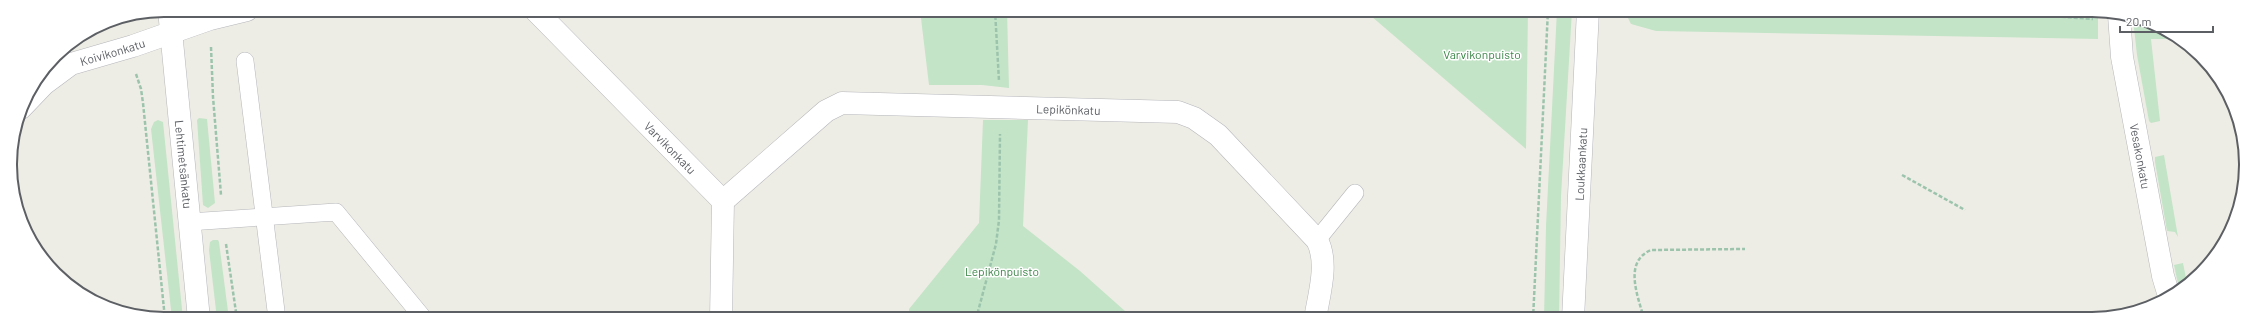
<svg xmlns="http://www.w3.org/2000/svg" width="2256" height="329" font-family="Barlow,sans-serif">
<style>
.green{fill:#c3e4c7}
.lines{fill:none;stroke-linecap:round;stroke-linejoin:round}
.service-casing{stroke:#b5b6bb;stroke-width:18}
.minor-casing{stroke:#b5b6bb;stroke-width:23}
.tertiary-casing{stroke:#b5b6bb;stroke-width:23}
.path{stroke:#9cc4ad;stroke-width:2.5;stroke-dasharray:4 2;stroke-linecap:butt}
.service{stroke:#fff;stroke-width:17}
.minor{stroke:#fff;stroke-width:22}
.tertiary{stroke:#fff;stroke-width:22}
.labels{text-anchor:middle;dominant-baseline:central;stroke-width:3;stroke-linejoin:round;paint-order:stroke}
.street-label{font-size:12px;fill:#5c5f64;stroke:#fff}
.park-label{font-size:12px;fill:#3b8548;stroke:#fff}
.rim{fill:none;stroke:#5c5f64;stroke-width:2}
</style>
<rect width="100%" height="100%" fill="#eeede5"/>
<g class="green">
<polygon points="920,10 1007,10 1009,88 982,85 929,85"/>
<polygon points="1364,10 1528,10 1526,149"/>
<polygon points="1557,10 1572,10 1561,196 1559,319 1544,319 1546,226"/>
<polygon points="1624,10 2098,10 2098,39 1656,31 1631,24"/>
<polygon points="2133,19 2160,26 2177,39 2151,39 2160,121 2151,123 2149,121 2137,55"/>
<polygon points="199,118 207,119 215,203 208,208 203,205 197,120"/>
<polygon points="158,120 163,122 183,319 172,319 151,129 154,122"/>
<polygon points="983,120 1028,120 1023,226 1080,271 1134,319 909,319 909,309 979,223"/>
<polygon points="2164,155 2178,237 2175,232 2167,231 2155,162 2155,157"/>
<polygon points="213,240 218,240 219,242 229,319 217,319 209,250 210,242"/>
<polygon points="2183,263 2187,283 2179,289 2174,265"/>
</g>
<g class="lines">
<g class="service-casing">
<g id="service">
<polyline points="245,61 277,319"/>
<polyline points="189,222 336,212 424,319"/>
<polyline points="1317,240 1355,193"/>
</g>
</g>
<g class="minor-casing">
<g id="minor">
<path id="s1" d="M535 10 723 201 721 319"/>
<path id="s2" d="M2119 15 2122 57 2163 276 2169 296"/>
<path id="s3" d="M21 108 44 84 71 64 133 46 210 19 247 10"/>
<path id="s4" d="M723 201 826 111 842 103 1178 112 1194 118 1218 135 1317 240C1329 263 1319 294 1315 319"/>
</g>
</g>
<g class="tertiary-casing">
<g id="tertiary">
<path id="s5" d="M169 10 199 319"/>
<path id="s6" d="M1573 319 1588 10"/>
</g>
</g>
<g class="path">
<polyline points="995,10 999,81"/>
<polyline points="1966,10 2093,19"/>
<polyline points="211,47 213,97 221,195"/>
<polyline points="136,74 141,89 143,103 165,319"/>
<polyline points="1902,175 1965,210"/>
<polyline points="226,244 237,319"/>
<polyline points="976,319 996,244 999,220 1000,134"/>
<polyline points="1533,319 1548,10"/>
<path d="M1644 319C1638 296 1623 262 1651 250L1745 249"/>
</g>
<use href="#service" class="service"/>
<use href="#minor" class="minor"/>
<use href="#tertiary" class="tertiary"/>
</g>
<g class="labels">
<g class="street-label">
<text stroke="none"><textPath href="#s3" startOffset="110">Koivikonkatu</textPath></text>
<text stroke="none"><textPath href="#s4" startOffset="381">Lepikönkatu</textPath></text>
<text stroke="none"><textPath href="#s1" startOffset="193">Varvikonkatu</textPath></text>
<text stroke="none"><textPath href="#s2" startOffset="143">Vesakonkatu</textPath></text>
<text stroke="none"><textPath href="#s5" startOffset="155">Lehtimetsänkatu</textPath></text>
<text stroke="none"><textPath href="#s6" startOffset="155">Loukkaankatu</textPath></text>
</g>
<g class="park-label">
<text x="1482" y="54">Varvikonpuisto</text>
<text x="1002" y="271">Lepikönpuisto</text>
</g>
</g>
<path d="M0 0H2256V329H0ZM164 17H2092A147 147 0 0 1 2239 164V165A147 147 0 0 1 2092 312H164A147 147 0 0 1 17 165V164A147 147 0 0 1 164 17Z" fill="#fff" fill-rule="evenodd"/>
<path class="rim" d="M164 17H2092A147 147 0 0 1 2239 164V165A147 147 0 0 1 2092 312H164A147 147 0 0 1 17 165V164A147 147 0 0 1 164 17Z"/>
<path d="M2120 26v6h93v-6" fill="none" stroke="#5c5f64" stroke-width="2"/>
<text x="2126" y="26" font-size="12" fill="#5c5f64" stroke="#ffffff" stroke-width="3" paint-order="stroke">20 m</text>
</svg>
